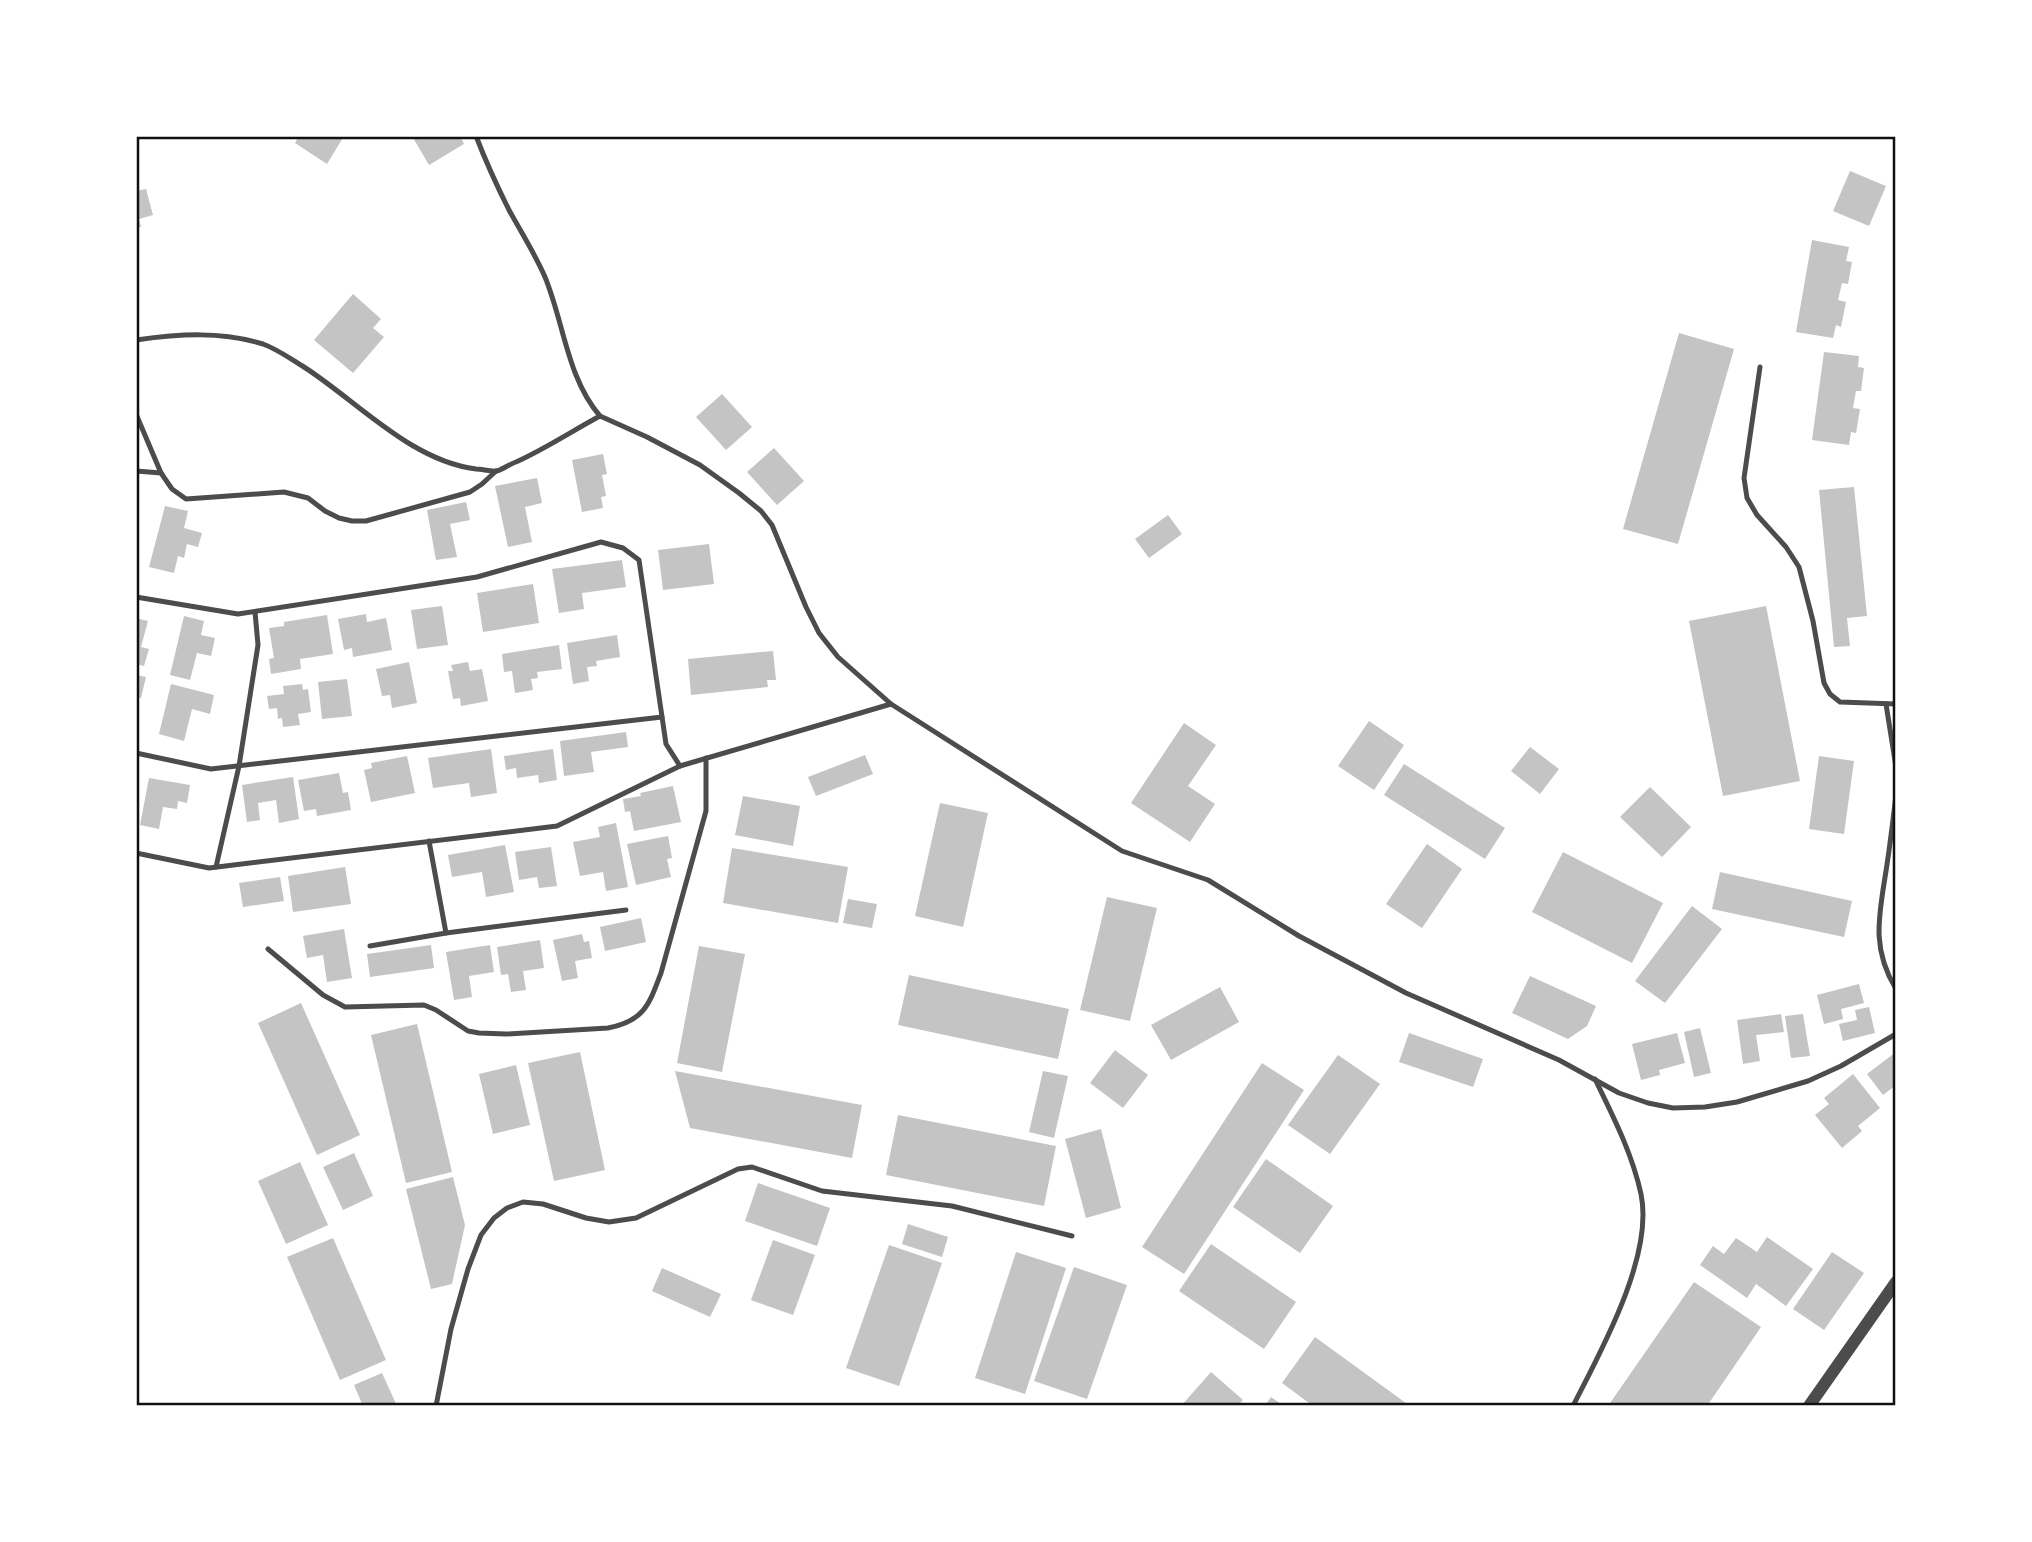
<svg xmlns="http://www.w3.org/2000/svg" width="2032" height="1542" font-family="'DejaVu Sans',sans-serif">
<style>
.building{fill:#c4c4c4}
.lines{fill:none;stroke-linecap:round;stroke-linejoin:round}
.service{stroke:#4c4c4c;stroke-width:5}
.tertiary{stroke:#4c4c4c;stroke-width:12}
.neatline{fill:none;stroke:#111;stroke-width:2.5}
</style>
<rect width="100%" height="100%" fill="#fff"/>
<g class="building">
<polygon points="299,136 344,136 327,164 295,143"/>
<polygon points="412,136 460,136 464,144 429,165"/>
<polygon points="1850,171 1886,186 1869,226 1833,211"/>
<polygon points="146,189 153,215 139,219 141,227 136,228 136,191"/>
<polygon points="1812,240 1849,247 1846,261 1852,262 1848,284 1842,283 1838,300 1846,302 1841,327 1836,325 1833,338 1796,332"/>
<polygon points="353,294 381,319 373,328 384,337 353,373 314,340"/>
<polygon points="1679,333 1734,349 1678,544 1623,529"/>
<polygon points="1824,352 1859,356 1858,367 1864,368 1861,391 1856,391 1853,408 1860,409 1856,433 1851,432 1849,445 1812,440"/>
<polygon points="722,394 752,427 726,450 696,417"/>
<polygon points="774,448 804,481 777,505 747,472"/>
<polygon points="603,454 607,474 602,475 606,496 601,497 603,508 582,512 572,460"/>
<polygon points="537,478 542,503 525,507 532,542 508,547 495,486"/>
<polygon points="1854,487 1867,616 1847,618 1850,646 1834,647 1819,490"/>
<polygon points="466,502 470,520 450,524 457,557 436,560 427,510"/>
<polygon points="165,506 188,511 184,528 202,533 198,547 187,544 184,558 178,556 174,573 149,567"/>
<polygon points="1168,515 1182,534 1149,558 1135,539"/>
<polygon points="709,544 714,584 663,590 658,550"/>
<polygon points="622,560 626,587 582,593 584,609 559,613 552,569"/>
<polygon points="533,584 539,623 483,632 477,593"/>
<polygon points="442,606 448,645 417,649 411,610"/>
<polygon points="1766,606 1800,781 1723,796 1689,621"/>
<polygon points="366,614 367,622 386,618 392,650 353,657 352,648 344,650 338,619"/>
<polygon points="327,615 333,654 300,659 301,669 271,674 269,659 274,658 269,628 284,626 284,622"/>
<polygon points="184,616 204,621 201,635 215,638 211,656 197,653 190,680 170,675"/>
<polygon points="136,618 148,621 141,647 149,649 144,666 136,664"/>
<polygon points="617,635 620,657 596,661 597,666 587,667 589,681 573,684 567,643"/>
<polygon points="559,645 562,669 537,672 538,678 531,679 533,690 515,693 512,671 504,672 502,654"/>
<polygon points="773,651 776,680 767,680 768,687 691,695 688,659"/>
<polygon points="409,662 417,703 392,708 390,695 382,696 376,669"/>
<polygon points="468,662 470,671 482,669 488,701 461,706 460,698 453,699 448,671 453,671 451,665"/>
<polygon points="136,675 146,677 141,698 136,697"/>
<polygon points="347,679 352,716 322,719 318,682"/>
<polygon points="171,684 214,695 210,714 192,709 184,741 159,734"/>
<polygon points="302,684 303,690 308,689 311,712 298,714 300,725 283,727 282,718 278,719 277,708 269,709 267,696 284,694 283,686"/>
<polygon points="1369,721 1404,745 1374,790 1338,766"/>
<polygon points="1184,723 1216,745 1188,786 1215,804 1190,842 1131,803"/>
<polygon points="626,732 628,747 591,752 594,772 564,776 560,741"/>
<polygon points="1530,747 1559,769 1540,794 1511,771"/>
<polygon points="491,749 497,793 471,797 469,783 433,788 428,758"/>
<polygon points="553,749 557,780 539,783 538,775 517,778 516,768 506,770 504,756"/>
<polygon points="865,755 873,774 816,796 808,777"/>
<polygon points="407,756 415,793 371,802 364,770 372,768 371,763"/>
<polygon points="1819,756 1854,761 1844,834 1809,829"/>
<polygon points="1404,764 1505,828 1485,859 1384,795"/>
<polygon points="339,773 343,793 348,792 351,810 317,816 316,809 304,811 298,780"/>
<polygon points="293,777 299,819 279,823 276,800 258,803 260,820 247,822 242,785"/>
<polygon points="149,778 190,785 187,803 178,801 177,809 163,807 159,829 140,825"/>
<polygon points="673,786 681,822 634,831 630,811 625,812 623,799 641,796 640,793"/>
<polygon points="1650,787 1691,827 1662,857 1620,817"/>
<polygon points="743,796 800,806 793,846 735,835"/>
<polygon points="940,803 988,813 963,927 915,916"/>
<polygon points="616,823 628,887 606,891 603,872 580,876 573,842 600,837 598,827"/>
<polygon points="668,836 672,858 667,859 671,877 636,885 627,844"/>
<polygon points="1427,844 1462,869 1422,928 1386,904"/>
<polygon points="505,845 514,892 486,897 482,872 452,877 448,855"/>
<polygon points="551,847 557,886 539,888 537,877 519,880 515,852"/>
<polygon points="732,848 848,867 838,923 723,903"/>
<polygon points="1563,852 1663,903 1632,963 1532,912"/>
<polygon points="345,867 351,904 293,912 288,876"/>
<polygon points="1720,872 1852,901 1844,937 1712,909"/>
<polygon points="280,877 284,901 243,907 239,883"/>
<polygon points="1107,897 1157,908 1130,1021 1080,1010"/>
<polygon points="848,899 877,904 872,928 843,923"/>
<polygon points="1692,906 1722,929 1665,1003 1635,981"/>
<polygon points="641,918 646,942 605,951 600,927"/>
<polygon points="344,929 352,978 327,982 323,955 307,958 303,936"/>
<polygon points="582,934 584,942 589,941 592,958 575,961 578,978 562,981 553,940"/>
<polygon points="540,940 544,968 523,971 526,990 511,992 508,974 501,975 497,947"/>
<polygon points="431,945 434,968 370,977 367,954"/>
<polygon points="490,945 494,972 469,976 472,997 454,1000 446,952"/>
<polygon points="699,946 745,954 722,1072 677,1063"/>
<polygon points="909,975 1069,1009 1058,1059 898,1025"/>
<polygon points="1530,976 1596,1006 1587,1026 1568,1039 1512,1013"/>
<polygon points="1859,984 1864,1003 1841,1009 1843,1019 1824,1024 1817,995"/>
<polygon points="1220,987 1239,1022 1171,1060 1151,1025"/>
<polygon points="301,1003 360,1135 317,1155 258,1023"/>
<polygon points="1869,1007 1875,1033 1843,1041 1839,1024 1857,1020 1855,1010"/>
<polygon points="1781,1014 1784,1032 1756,1035 1760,1061 1743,1064 1737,1020"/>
<polygon points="1803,1014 1810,1056 1791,1058 1785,1016"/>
<polygon points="417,1024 452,1172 406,1183 371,1035"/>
<polygon points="1700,1028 1711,1073 1694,1077 1684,1032"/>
<polygon points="1409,1033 1483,1059 1473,1087 1399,1062"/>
<polygon points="1677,1033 1685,1063 1659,1070 1660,1075 1641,1080 1632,1044"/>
<polygon points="1115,1050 1148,1075 1123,1108 1090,1083"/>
<polygon points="580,1052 605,1170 554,1181 528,1063"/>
<polygon points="1896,1052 1896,1085 1883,1095 1867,1074"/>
<polygon points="1338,1055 1380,1084 1330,1154 1288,1125"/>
<polygon points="1262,1063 1304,1090 1184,1274 1142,1247"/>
<polygon points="516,1065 530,1125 493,1134 479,1074"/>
<polygon points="675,1071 862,1105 852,1158 690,1128"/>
<polygon points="1043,1071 1068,1076 1054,1138 1029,1132"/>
<polygon points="1853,1074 1880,1108 1858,1126 1862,1131 1842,1148 1815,1115 1829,1104 1824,1098"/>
<polygon points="898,1115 1056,1146 1044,1206 886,1175"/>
<polygon points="1101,1129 1121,1208 1086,1218 1065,1139"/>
<polygon points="354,1153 373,1196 343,1210 323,1167"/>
<polygon points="1266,1159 1333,1206 1300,1253 1233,1207"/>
<polygon points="300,1162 328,1225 286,1244 258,1181"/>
<polygon points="453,1177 465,1225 452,1284 431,1289 406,1189"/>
<polygon points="758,1183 830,1208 817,1246 745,1221"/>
<polygon points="908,1224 948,1237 942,1257 902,1244"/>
<polygon points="1767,1237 1813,1269 1786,1306 1756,1284 1747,1298 1700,1265 1713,1246 1724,1254 1736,1238 1757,1252"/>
<polygon points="333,1238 386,1360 340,1380 287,1257"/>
<polygon points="773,1240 815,1255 793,1315 751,1300"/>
<polygon points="1211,1244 1296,1302 1264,1349 1179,1291"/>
<polygon points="889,1245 942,1263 899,1386 846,1368"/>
<polygon points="1016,1252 1066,1268 1025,1394 975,1378"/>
<polygon points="1832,1252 1864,1273 1824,1330 1793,1309"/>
<polygon points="1074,1267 1127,1285 1087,1399 1034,1381"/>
<polygon points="662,1268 721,1294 710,1317 652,1291"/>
<polygon points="1694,1282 1761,1327 1707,1406 1608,1406"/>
<polygon points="1315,1337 1410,1406 1313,1406 1282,1383"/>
<polygon points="1211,1372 1243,1400 1237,1406 1181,1406"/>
<polygon points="382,1373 397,1406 363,1406 354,1385"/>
<polygon points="1271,1397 1284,1406 1265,1406"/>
</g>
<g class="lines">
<g class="service">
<path d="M476 136C486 162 497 186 509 210 521 232 535 254 545 277 564 323 567 378 600 416"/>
<path d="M136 340C179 334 221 331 263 344 277 349 291 359 304 367 357 401 411 461 476 469 482 469 491 472 497 471 503 469 510 464 516 462 545 449 572 431 600 416L647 437 700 465 739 493 761 511 772 525 806 607 819 633 838 657 891 704 1122 851 1208 880 1299 936 1406 993 1559 1060 1619 1093 1648 1103 1673 1108 1705 1107 1737 1102 1808 1081 1841 1066 1896 1034"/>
<polyline points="1760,367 1744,478 1747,498 1757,515 1786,547 1799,567 1813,621 1824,683 1830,694 1840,702 1896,704"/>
<polyline points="136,414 161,473"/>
<polyline points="136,471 161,473 172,489 186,499 284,492 308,498 325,511 339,518 352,521 366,521 470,492 482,484 496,471"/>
<polyline points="136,597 238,614 477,577 601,542 623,548 639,560 666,744 680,766"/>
<polyline points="1886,704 1896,767"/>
<polyline points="136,753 211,769 662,717"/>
<path d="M1896 795C1893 820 1890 846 1886 871 1879 916 1871 948 1896 989"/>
<polyline points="429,841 446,933 626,910"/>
<polyline points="136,853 209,868 557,826 680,766 891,704"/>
<polyline points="216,867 239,766 258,645 255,612"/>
<polyline points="370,946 446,933"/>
<path d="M268 949 323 995 345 1007 424 1005 436 1010 468 1031 479 1033 506 1034 608 1028C644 1021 649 1005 661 973L706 811V758"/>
<polyline points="436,1406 451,1329 468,1269 481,1235 494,1218 507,1208 523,1202 543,1204 586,1218 609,1222 636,1218 738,1169 752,1167 822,1191 952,1206 1072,1236"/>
<path d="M1573 1406C1601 1351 1654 1256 1641 1194 1632 1153 1613 1116 1595 1079"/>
</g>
<polyline class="tertiary" points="1809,1406 1896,1282"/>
</g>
<rect width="2032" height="1542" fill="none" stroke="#ffffff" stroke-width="276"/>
<rect x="138" y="138" width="1756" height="1266" class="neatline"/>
</svg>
